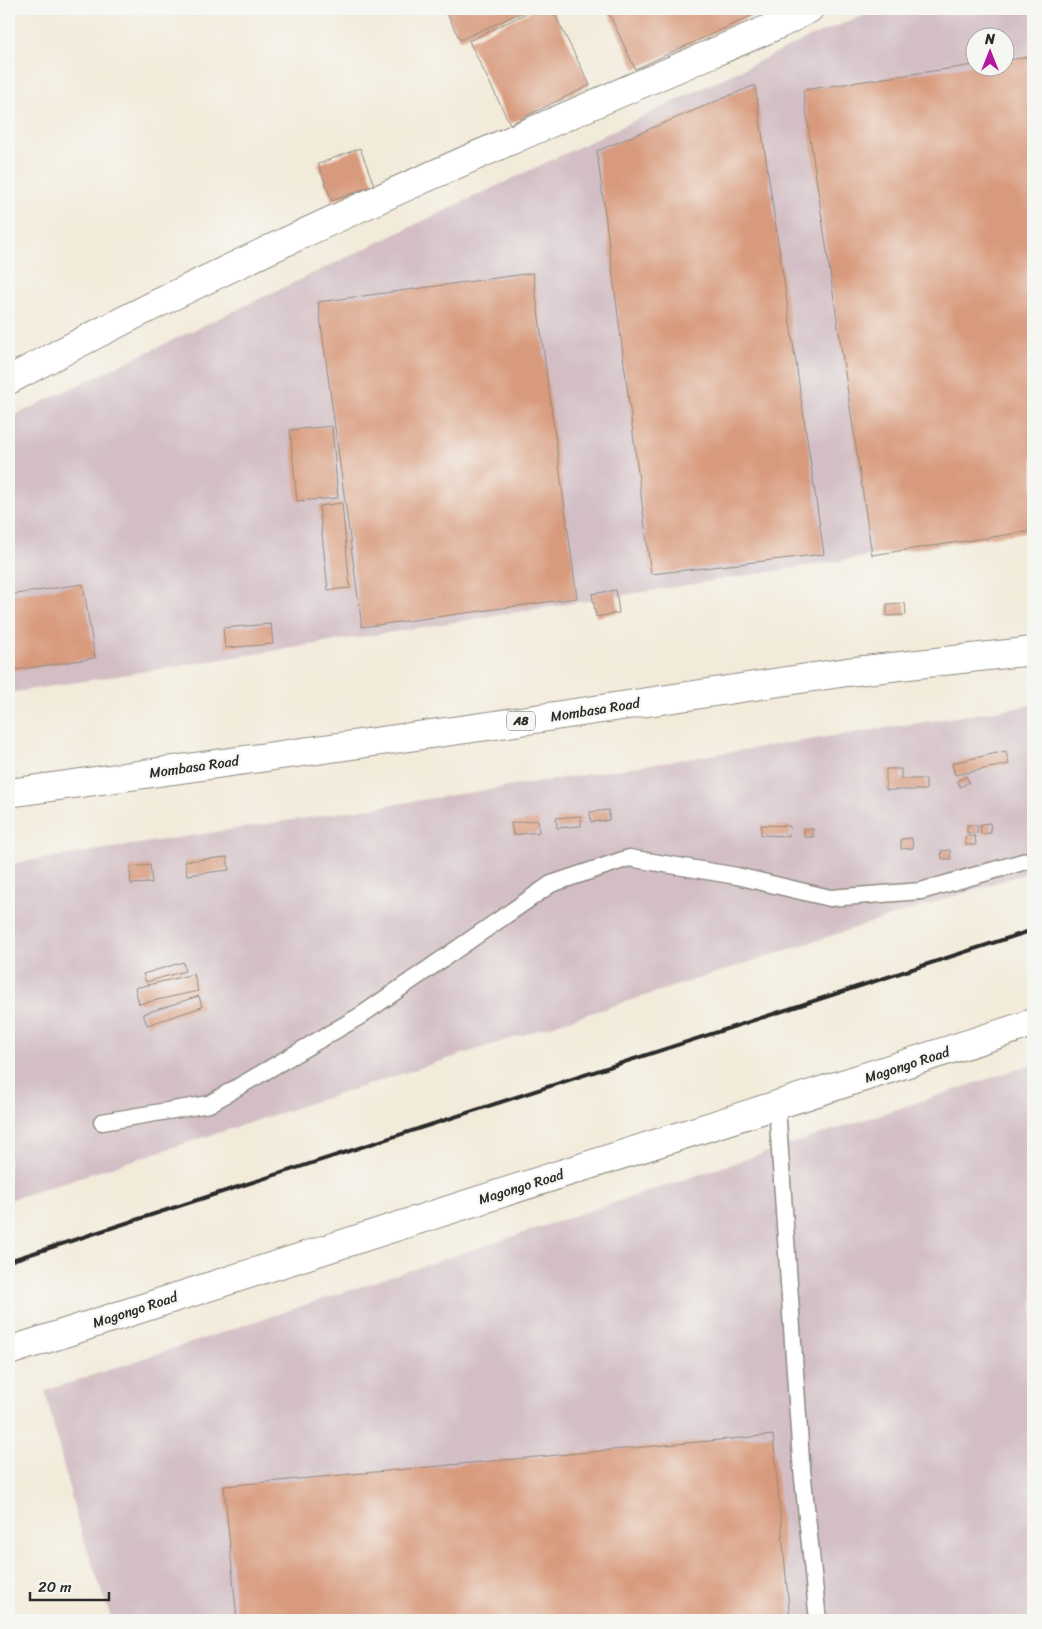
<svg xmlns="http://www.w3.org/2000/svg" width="1042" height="1629" font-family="Sriracha,sans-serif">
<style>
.industrial{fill:#d2bec4;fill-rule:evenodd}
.building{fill:#d89a7c}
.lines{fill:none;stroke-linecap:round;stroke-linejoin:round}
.lane-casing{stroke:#8f8b82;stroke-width:19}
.street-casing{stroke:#8f8b82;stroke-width:30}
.secondary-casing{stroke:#8f8b82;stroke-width:30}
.highway-casing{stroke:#8f8b82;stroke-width:30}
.lane{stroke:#fff;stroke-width:16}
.street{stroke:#fff;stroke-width:28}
.secondary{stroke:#fff;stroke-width:28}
.highway{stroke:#fff;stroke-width:28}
.rail{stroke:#2b2b2b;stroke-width:4}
.labels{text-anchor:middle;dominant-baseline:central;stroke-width:4.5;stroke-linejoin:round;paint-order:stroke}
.shield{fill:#f6f6f2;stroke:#686867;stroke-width:1}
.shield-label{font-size:12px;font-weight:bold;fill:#2b2b2b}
.street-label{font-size:14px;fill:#2b2b2b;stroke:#f6f6f2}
</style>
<rect width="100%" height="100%" fill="#f6f6f2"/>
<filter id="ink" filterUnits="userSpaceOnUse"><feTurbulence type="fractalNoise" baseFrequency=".02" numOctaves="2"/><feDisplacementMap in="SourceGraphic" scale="10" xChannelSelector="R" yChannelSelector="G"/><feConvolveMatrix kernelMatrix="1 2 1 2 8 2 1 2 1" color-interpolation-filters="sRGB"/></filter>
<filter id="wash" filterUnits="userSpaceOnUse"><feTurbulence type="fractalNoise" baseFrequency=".0096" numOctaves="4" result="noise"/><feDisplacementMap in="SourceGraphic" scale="20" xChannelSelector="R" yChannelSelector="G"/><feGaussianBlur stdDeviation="1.12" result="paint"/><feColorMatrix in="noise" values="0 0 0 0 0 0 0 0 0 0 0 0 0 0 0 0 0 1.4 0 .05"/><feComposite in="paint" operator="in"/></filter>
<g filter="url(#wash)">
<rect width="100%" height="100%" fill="#f3ebda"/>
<g class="industrial">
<path d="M880 9H1033V530L9 693V418L812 36ZM974 38H1004V68H974Z"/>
<polygon points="1033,705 1033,871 9,1200 9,864"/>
<polygon points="1033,1064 1033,1620 112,1620 77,1520 45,1391"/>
</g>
<g id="blocks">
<g class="building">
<polygon points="445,9 529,9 460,40"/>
<polygon points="535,9 552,9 590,85 510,124 469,41"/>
<polygon points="607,9 767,9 635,69"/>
<polygon points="1033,56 1033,531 872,555 803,90 974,65 974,68 1004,68 1004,61"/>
<polygon points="755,85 824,554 651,574 597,151"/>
<polygon points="360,148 374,185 332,201 318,164"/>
<polygon points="533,273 577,598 362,627 318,302"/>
<polygon points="332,426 338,498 297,501 290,430"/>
<polygon points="342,503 350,588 328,590 319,506"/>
<polygon points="83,584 95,658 9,671 9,595"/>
<polygon points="616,590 619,613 596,617 592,594"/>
<polygon points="905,603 906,615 887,616 887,604"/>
<polygon points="271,624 273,644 225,648 223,628"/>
<polygon points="1006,751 1009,764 955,775 952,763"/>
<polygon points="886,769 901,769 901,779 926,779 926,790 886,790"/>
<polygon points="966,776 969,782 960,787 957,781"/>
<polygon points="609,810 609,820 591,822 590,812"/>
<polygon points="581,816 581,826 557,828 556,818"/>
<polygon points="538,820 539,832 513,835 511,823"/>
<polygon points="990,823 991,833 981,834 980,824"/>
<polygon points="761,825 790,826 789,836 761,835"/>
<rect x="967" y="825" width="10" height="8"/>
<rect x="804" y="829" width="9" height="8"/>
<polygon points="965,836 975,836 976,845 966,845"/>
<polygon points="912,838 913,848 901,849 901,839"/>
<polygon points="950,850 951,859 942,859 941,851"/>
<polygon points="227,857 229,870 187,875 185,861"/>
<polygon points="150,865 152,883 131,884 130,867"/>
<polygon points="183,962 185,971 146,982 143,974"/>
<polygon points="194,974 198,991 139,1004 135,988"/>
<polygon points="199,996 202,1007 147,1025 143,1014"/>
<polygon points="773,1435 790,1620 237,1620 224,1486"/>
</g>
</g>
</g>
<g filter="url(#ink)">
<use href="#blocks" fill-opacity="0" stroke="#8f8b82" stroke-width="1"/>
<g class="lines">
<g class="lane-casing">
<g id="lane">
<polyline points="777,1107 801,1460 818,1620"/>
<polyline points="102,1122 209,1104 360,1016 551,884 629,858 737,876 830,898 921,891 1033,859"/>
</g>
</g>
<g class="street-casing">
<path id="street" d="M9 380C258 246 520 136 780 24L809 9"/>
</g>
<g class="secondary-casing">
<path id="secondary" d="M9 1351C350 1240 693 1135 1033 1023"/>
</g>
<g class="highway-casing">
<polyline id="highway" points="9,793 488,726 847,672 1033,651"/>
</g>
<use href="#lane" class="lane"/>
<use href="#street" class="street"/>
<use href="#secondary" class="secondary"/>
<use href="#highway" class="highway"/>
<polyline class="rail" points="9,1261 1033,930"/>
</g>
</g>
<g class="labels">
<rect class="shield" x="507" y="711.5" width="28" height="19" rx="4"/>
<g class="shield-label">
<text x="521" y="721">A8</text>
</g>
<g class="street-label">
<text transform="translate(595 710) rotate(-9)">Mombasa Road</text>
<text transform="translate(194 767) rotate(-8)">Mombasa Road</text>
<text transform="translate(907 1065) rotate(-18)">Magongo Road</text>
<text transform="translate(521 1187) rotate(-17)">Magongo Road</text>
<text transform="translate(135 1310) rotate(-18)">Magongo Road</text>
</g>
</g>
<rect width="1042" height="1629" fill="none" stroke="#f6f6f2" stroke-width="30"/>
<g transform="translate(990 52)"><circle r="24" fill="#f6f6f2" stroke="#a5a5a2"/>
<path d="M0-4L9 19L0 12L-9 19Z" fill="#b5179e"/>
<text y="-8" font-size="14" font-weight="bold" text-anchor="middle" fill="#2b2b2b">N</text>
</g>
<path d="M30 1592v8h79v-8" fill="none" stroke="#2b2b2b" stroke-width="2.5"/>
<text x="38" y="1592" font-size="15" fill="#2b2b2b" stroke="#f6f6f2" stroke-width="4" paint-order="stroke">20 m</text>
</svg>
